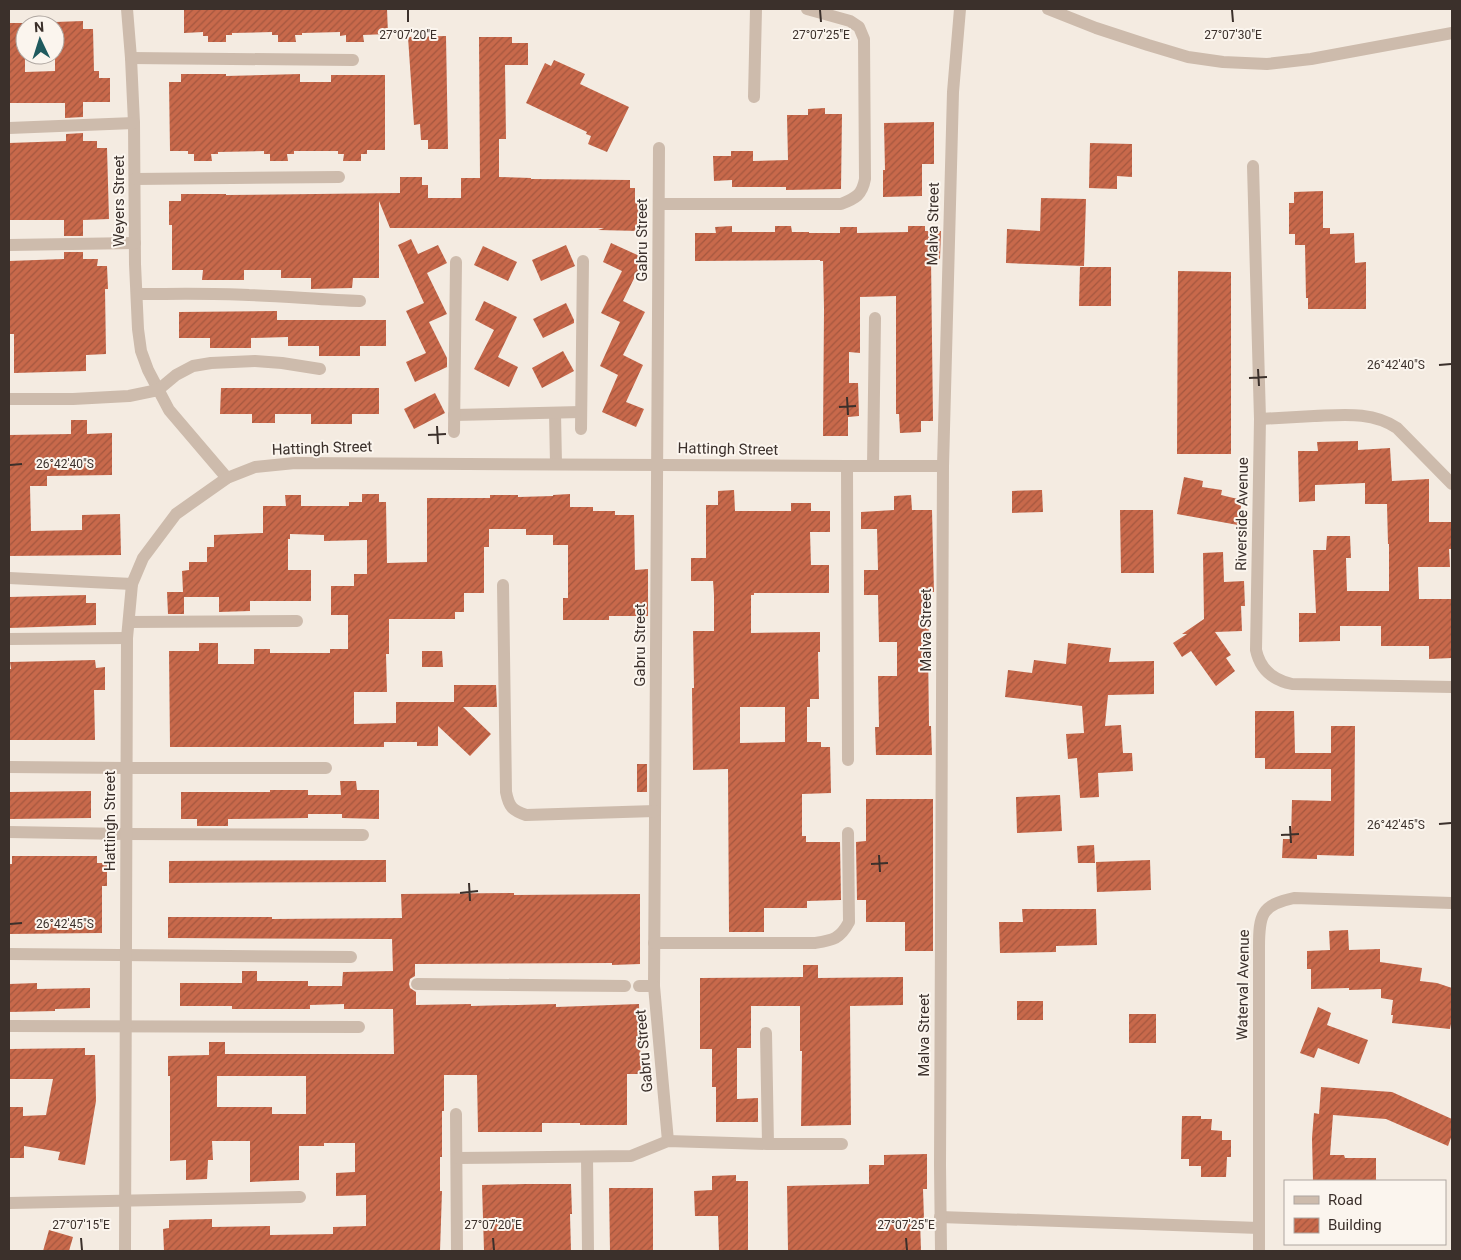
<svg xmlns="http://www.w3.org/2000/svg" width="1461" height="1260" font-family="Roboto,sans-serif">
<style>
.building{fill:url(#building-hatch);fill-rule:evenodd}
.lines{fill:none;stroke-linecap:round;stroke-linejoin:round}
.minor{stroke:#cdbbac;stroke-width:12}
.ticks{fill:none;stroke:#3b302b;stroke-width:2}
.labels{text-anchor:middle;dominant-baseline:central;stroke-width:4;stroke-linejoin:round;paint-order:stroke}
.street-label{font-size:15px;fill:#3b302b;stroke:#fbf5ee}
.ticks-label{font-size:12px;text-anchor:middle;fill:#3b302b;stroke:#fbf5ee;stroke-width:4;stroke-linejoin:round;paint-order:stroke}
</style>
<defs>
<pattern id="building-hatch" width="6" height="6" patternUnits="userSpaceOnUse" patternTransform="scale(1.25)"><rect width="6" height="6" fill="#c8694b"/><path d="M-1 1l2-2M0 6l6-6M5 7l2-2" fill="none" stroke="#a4573f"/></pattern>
</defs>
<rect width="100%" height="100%" fill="#f4ebe1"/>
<g class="building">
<polygon points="319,9 387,9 388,34 363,35 364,42 346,42 346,35 340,36 340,32 302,33 302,35 295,35 296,42 278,42 278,35 272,35 272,32 232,33 232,35 226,35 226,42 208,42 208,36 203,36 203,32 184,33 184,10"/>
<polygon points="83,21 83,29 93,29 94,71 99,71 99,78 110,78 110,102 83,102 83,117 65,118 65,103 9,103 9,23 25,23 25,72 55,71 55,22"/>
<polygon points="446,36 448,149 428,149 428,140 421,140 420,124 414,125 408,37"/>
<polygon points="479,37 512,37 512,43 528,43 528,65 505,65 506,139 499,139 499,177 531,178 531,179 630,180 630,188 635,188 635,201 640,201 640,206 646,206 645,224 640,224 640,231 598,230 604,228 390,228 379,201 379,278 353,278 352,288 311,289 311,278 281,278 281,270 244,270 244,280 202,280 203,270 172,270 172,225 169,225 169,201 181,201 181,194 226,194 226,195 400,193 400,177 422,177 422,185 428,185 428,198 461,198 461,178 480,178"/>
<polygon points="554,60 585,74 580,84 629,107 607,152 588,144 591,136 586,134 587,132 526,103 545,63 551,66"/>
<polygon points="181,74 226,74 226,76 300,74 300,82 331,82 331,75 385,75 385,150 367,150 367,154 361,154 361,161 343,161 344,154 338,154 338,151 294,151 294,154 287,154 288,161 270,161 270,154 264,154 264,151 218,152 218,154 211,154 212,161 194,161 194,154 188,154 188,151 170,151 169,82 181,82"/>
<polygon points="825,108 825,114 842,114 841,189 786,190 786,187 732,187 732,180 714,181 713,156 731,156 731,151 753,151 753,161 788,160 787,115 808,115 808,109"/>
<polygon points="934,122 934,164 922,164 922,196 883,197 883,170 885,170 884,123"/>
<polygon points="83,133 83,141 97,141 97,148 107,148 109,219 83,220 83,236 64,236 64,220 9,220 9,143 66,141 66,134"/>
<polygon points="1090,143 1132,144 1132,177 1117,176 1117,189 1089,188"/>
<polygon points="1323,191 1323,228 1330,228 1330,234 1354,233 1355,263 1366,262 1366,309 1308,309 1308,298 1306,298 1305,245 1295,245 1295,234 1289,234 1289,203 1294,203 1294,192"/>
<polygon points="1041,198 1086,199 1084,266 1006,263 1007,229 1040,231"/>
<polygon points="732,226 732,232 775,232 775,226 791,226 792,232 809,232 809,233 840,233 840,227 857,227 857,233 908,232 908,226 925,226 925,231 941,231 940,259 931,259 933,421 921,421 921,432 900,433 899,414 896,414 896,296 860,297 860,353 849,352 849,383 858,383 859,416 848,417 848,436 823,436 824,309 823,261 820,261 820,260 695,261 695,233 716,233 715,227"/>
<polygon points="411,239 418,254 438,245 447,263 427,273 447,314 429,322 447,358 447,367 415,382 406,362 426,353 406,311 424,303 398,245"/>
<polygon points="611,243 644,258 623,301 645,312 623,355 643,365 626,402 644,409 636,427 602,412 618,375 600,366 620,322 601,313 622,271 603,262"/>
<polygon points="566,245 575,266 541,281 532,260"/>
<polygon points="483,246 517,262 508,281 474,265"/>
<polygon points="64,252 83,252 83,259 98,259 97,266 107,266 108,289 105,289 106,354 86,355 86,371 14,373 14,334 9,334 9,261 64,259"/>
<polygon points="1080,267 1111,267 1111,306 1079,306"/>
<polygon points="1178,271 1231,272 1231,454 1177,454"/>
<polygon points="484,301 517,317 498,357 518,367 509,387 474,369 494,330 475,320"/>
<polygon points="566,303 574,320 574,323 543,338 533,319"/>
<polygon points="277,311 277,320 386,320 386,346 360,346 360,356 319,356 319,346 288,346 288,337 251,338 251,348 210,348 210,338 179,338 179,312"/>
<polygon points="563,351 574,371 542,388 532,368"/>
<polygon points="221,388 379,388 379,414 352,414 352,424 311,424 311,414 275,414 275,423 252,423 252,414 220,414"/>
<polygon points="435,393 445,413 414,429 404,409"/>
<polygon points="71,420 87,420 87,434 112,433 112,475 47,476 47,486 30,486 31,531 82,530 82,515 120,514 121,555 9,556 9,435 71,434"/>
<polygon points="1358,441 1358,450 1390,448 1392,481 1429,479 1429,522 1452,522 1452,549 1449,549 1450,567 1418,567 1419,599 1451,599 1452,658 1429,659 1429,646 1381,646 1381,626 1340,626 1340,641 1299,642 1299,613 1316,613 1313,550 1326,550 1327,536 1350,536 1351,558 1346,558 1347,591 1389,591 1389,544 1388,544 1387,504 1365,504 1365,483 1315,485 1315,501 1299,502 1298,451 1318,451 1317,442"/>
<polygon points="1184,477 1203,481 1202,487 1222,490 1221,495 1242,500 1238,525 1177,514"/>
<path d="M734 490 735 511H791V503H811V511H830V532H810L811 565H829V593H754V595H751V633L820 632V652H818L819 699H810V707H807V742H821V747H830L831 793 802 794V836H806V842H840L841 900 807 901V908H764V932H729L728 769 693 770 692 688H694L693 631H714V595L713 581H691V558H706V505H718V491ZM740 707H785V742L740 743Z"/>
<polygon points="1042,490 1043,512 1012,513 1012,491"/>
<polygon points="362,494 379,494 379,502 386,502 387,563 427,562 427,498 490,498 490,495 518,495 518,497 553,496 553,495 570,494 570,507 593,507 593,511 615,511 615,515 634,515 635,570 648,569 648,616 609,616 609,620 563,620 563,598 568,598 568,545 553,545 553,535 526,535 526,529 489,529 489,547 484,547 484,593 464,593 464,612 455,612 455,619 389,619 389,654 386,654 387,692 354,692 354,724 396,723 396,702 454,702 454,685 496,685 497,707 463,707 491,734 470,756 438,726 438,746 417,746 417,742 384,742 384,747 170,747 169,651 199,651 199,643 218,643 218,664 254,664 254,649 270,649 270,653 330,653 330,649 348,649 348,615 331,615 331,586 354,586 354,574 367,574 367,540 324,541 324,535 290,534 290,539 288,539 288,570 311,570 311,601 250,601 250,611 219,612 219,597 184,597 184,614 168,614 167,592 183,592 182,571 189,570 189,562 207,562 207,547 214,547 214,535 263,533 263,506 286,506 285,495 301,495 301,506 349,506 349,502 362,502"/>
<polygon points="911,495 912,510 932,510 934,592 928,592 929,648 928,648 929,726 931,726 932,755 876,755 875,727 879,727 878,676 897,676 897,642 879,642 878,595 864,595 864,570 878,570 877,529 861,529 861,512 894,510 894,496"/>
<polygon points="1120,510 1153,510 1154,573 1121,573"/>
<polygon points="1223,552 1224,582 1244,581 1245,606 1241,606 1242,631 1215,632 1231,655 1226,658 1235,671 1216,686 1191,651 1182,657 1173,643 1187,634 1182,634 1204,619 1203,553"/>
<polygon points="86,595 86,603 96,603 96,625 9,628 9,597"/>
<polygon points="1068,643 1111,648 1109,662 1154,661 1154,694 1108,695 1105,726 1121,725 1123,753 1132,753 1133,771 1098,773 1099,797 1080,798 1077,758 1068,759 1066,734 1084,733 1082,706 1005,697 1008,670 1032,673 1034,660 1066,664"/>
<polygon points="422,651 442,651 443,667 422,667"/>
<polygon points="95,660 96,668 105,667 105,690 94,690 95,740 9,740 9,669 11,669 10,662"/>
<polygon points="1255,711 1294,711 1295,753 1331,753 1331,726 1355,726 1354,856 1317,855 1317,859 1282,858 1283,839 1291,839 1292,800 1331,801 1331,769 1265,769 1265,758 1255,758"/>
<rect x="637" y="764" width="10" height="28"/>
<polygon points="340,781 356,781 357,790 379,790 379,819 342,818 342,814 308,814 308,818 228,819 228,826 197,826 197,819 181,819 181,792 270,792 270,790 308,790 308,795 341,795"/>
<polygon points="91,791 91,818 9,819 9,792"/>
<polygon points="1060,795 1062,831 1017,833 1016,797"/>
<polygon points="866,799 933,799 933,951 905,951 905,922 866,922 866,900 857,900 856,842 866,841"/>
<polygon points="1094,845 1095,863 1078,863 1077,846"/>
<polygon points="12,856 97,856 97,863 107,863 107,886 102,886 102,933 9,934 9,864 12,864"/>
<polygon points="386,860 386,882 169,883 169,861"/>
<polygon points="1150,860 1151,890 1097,892 1096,862"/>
<path d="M514 893V895L640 894V964L612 965V963L415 964V976L410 979 409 984 410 988 416 992V1005L471 1004V1006L556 1004V1007L639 1004 641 1074H627V1125H580V1123H542V1132H478L477 1075H444V1111H442V1157H440V1191H442L440 1251H164L163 1229 169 1228V1220L212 1219V1227L270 1226V1235L333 1234V1227L366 1226V1195L336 1196V1173L355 1172V1143H324V1146H299V1180L250 1182V1141H212L213 1160H208L207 1179 186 1180V1160L170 1161V1076H168V1056L209 1055V1042H225V1054H394L393 1009H344V1004L310 1005V1009H232V1006H180V983H242V971H257V981H308V986H342L343 972 393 971 392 939 168 938V917H272V919L402 918 401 894ZM217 1076H306V1114H272V1107H217Z"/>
<polygon points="1022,909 1096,909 1097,945 1056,946 1056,952 1000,953 999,922 1023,922"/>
<polygon points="1348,930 1349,950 1380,949 1380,962 1422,968 1420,981 1437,983 1452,988 1452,1018 1450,1029 1392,1023 1393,1015 1391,1015 1393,1000 1381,998 1381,989 1349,990 1349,988 1311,989 1311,969 1307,969 1307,951 1330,950 1329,931"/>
<polygon points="803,965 818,965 818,978 903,977 903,1005 850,1006 851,1125 801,1126 802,1051 800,1051 800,1006 751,1006 751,1048 737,1048 737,1099 758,1098 758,1122 716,1122 716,1087 712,1087 712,1049 700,1049 700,978 803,977"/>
<polygon points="37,983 37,989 90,988 90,1008 55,1009 55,1011 9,1012 9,984"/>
<rect x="1017" y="1001" width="26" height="19"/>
<polygon points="1318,1007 1331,1013 1327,1025 1368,1040 1359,1064 1318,1048 1314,1058 1300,1053"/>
<rect x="1129" y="1014" width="27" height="29"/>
<polygon points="85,1048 85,1055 95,1055 96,1101 85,1165 58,1160 60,1152 24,1146 24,1158 9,1158 9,1107 23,1107 23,1116 46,1115 53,1079 9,1079 9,1049"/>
<polygon points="1321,1087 1392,1092 1452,1119 1452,1135 1448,1146 1386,1119 1333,1115 1330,1155 1344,1155 1345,1158 1376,1158 1376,1181 1313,1181 1312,1138 1314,1113 1319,1114"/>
<polygon points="1182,1116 1201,1116 1201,1119 1212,1119 1211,1130 1222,1131 1222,1140 1231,1140 1231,1157 1227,1157 1226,1177 1201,1177 1201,1166 1189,1166 1189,1159 1181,1159"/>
<polygon points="927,1154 927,1189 923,1189 924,1219 920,1219 921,1251 788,1251 787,1186 869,1184 869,1165 884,1165 884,1155"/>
<polygon points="736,1175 736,1181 748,1181 748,1251 719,1251 718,1216 695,1216 694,1191 712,1190 712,1176"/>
<polygon points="525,1184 571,1184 572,1214 570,1214 571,1251 484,1251 482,1185"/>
<polygon points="609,1188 653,1188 653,1251 610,1251"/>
<polygon points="49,1230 73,1237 69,1251 43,1251"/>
</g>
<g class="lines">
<g class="minor">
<polyline points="127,9 131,58 134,123 135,264 138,329 141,351 148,370 169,410 227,478"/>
<polyline points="1048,9 1096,28 1148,45 1188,57 1223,62 1267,64 1311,59 1452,33"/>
<polyline points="131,58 353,60"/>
<polyline points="754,97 756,9"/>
<polyline points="9,128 134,123"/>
<polyline points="659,148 654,986 668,1141"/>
<path d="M1253 166 1260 419 1256 650C1260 669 1273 680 1292 684L1452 687"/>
<polyline points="135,179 339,177"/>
<path d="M659 204H841C856 198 862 195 865 179L864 39 859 27 850 21 807 9"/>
<polyline points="9,245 135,243"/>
<path d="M137 294C174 294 211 293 249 295 286 296 323 300 360 301"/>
<polyline points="9,399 73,399 129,396 158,390 176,375 193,366 211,363 255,361 282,363 320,369"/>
<polyline points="555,413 556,464"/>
<polyline points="454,415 581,412"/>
<path d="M1260 419C1278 418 1296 417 1314 416 1342 415 1372 411 1397 428L1452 484"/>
<polyline points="581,429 583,261"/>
<polyline points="454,432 456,262"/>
<polyline points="847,466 848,760"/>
<polyline points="873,466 875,318"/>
<polyline points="9,578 132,584"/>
<path d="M503 585 506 792C509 807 512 810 526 815L655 811"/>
<polyline points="129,622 297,621"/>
<polyline points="9,639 127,638"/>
<polyline points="9,767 127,768 326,768"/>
<polyline points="9,832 126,834 363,835"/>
<path d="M654 943H815C833 940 840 939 849 922L848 833"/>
<polyline points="9,954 351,957"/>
<polyline points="417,984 625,986"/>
<polyline points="639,986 654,986"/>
<polyline points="9,1026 359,1027"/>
<polyline points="766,1033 768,1144"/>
<polyline points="456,1114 457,1251"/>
<polyline points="587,1157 588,1251"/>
<polyline points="457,1158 631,1156 668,1141 768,1144 842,1144"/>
<polyline points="9,1203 300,1197"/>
<polyline points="940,1217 1259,1228"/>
<polyline points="125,1251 127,638 132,584 143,558 176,514 227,478 255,467 295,463 847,466 943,466"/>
<polyline points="941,1251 940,1165 943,466 953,92 960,9"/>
<path d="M1259 1251V947C1259 915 1261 905 1294 898L1452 903"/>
</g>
</g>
<path class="ticks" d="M408 10V22M820 10 821 22M1232 10 1233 22M1439 365 1451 364M1258 369 1259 386M1249 378 1267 377M847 397 848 415M839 407 856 406M437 426 438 444M428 435 446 434M10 465 22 464M1439 824 1451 823M1290 826 1291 843M1281 835 1299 834M879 855 880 872M871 864 888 863M469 883 470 901M460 893 478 891M10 924 22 923M81 1238 82 1250M493 1238 494 1250M906 1238 907 1250"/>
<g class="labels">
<g class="street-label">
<text transform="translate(119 201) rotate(-90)">Weyers Street</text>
<text transform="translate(933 224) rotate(-89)">Malva Street</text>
<text transform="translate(642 240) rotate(-90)">Gabru Street</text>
<text transform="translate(322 448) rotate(-2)">Hattingh Street</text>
<text transform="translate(728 449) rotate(1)">Hattingh Street</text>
<text transform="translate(1242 514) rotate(-89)">Riverside Avenue</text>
<text transform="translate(926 630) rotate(-90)">Malva Street</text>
<text transform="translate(640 645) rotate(-90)">Gabru Street</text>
<text transform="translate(110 821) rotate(-90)">Hattingh Street</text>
<text transform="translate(1243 985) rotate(-89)">Waterval Avenue</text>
<text transform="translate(924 1035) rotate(-90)">Malva Street</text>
<text transform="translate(644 1051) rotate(-95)">Gabru Street</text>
</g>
</g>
<g class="ticks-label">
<text x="408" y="39">27°07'20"E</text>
<text x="821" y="39">27°07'25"E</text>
<text x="1233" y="39">27°07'30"E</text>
<text x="1396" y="369">26°42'40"S</text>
<text x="65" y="468">26°42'40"S</text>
<text x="1396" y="829">26°42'45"S</text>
<text x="65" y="928">26°42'45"S</text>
<text x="81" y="1229">27°07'15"E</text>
<text x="493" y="1229">27°07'20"E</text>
<text x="906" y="1229">27°07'25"E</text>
</g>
<rect width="1461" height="1260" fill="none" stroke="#3b302b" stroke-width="20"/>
<rect x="1284" y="1180" width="162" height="65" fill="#fbf5ee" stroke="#aea6a0"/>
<rect x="1294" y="1196" width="25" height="8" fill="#cdbbac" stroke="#aea6a0"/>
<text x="1328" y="1205" font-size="15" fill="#3b302b">Road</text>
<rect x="1294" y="1218" width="25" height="15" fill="url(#building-hatch)" stroke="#aea6a0"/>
<text x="1328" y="1230" font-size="15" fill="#3b302b">Building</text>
<g transform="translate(40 40) rotate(356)"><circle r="24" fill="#fbf5ee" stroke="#aea6a0"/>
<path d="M0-4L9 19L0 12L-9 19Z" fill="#1f5a5e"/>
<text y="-8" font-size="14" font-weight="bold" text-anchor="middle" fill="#3b302b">N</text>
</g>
</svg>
